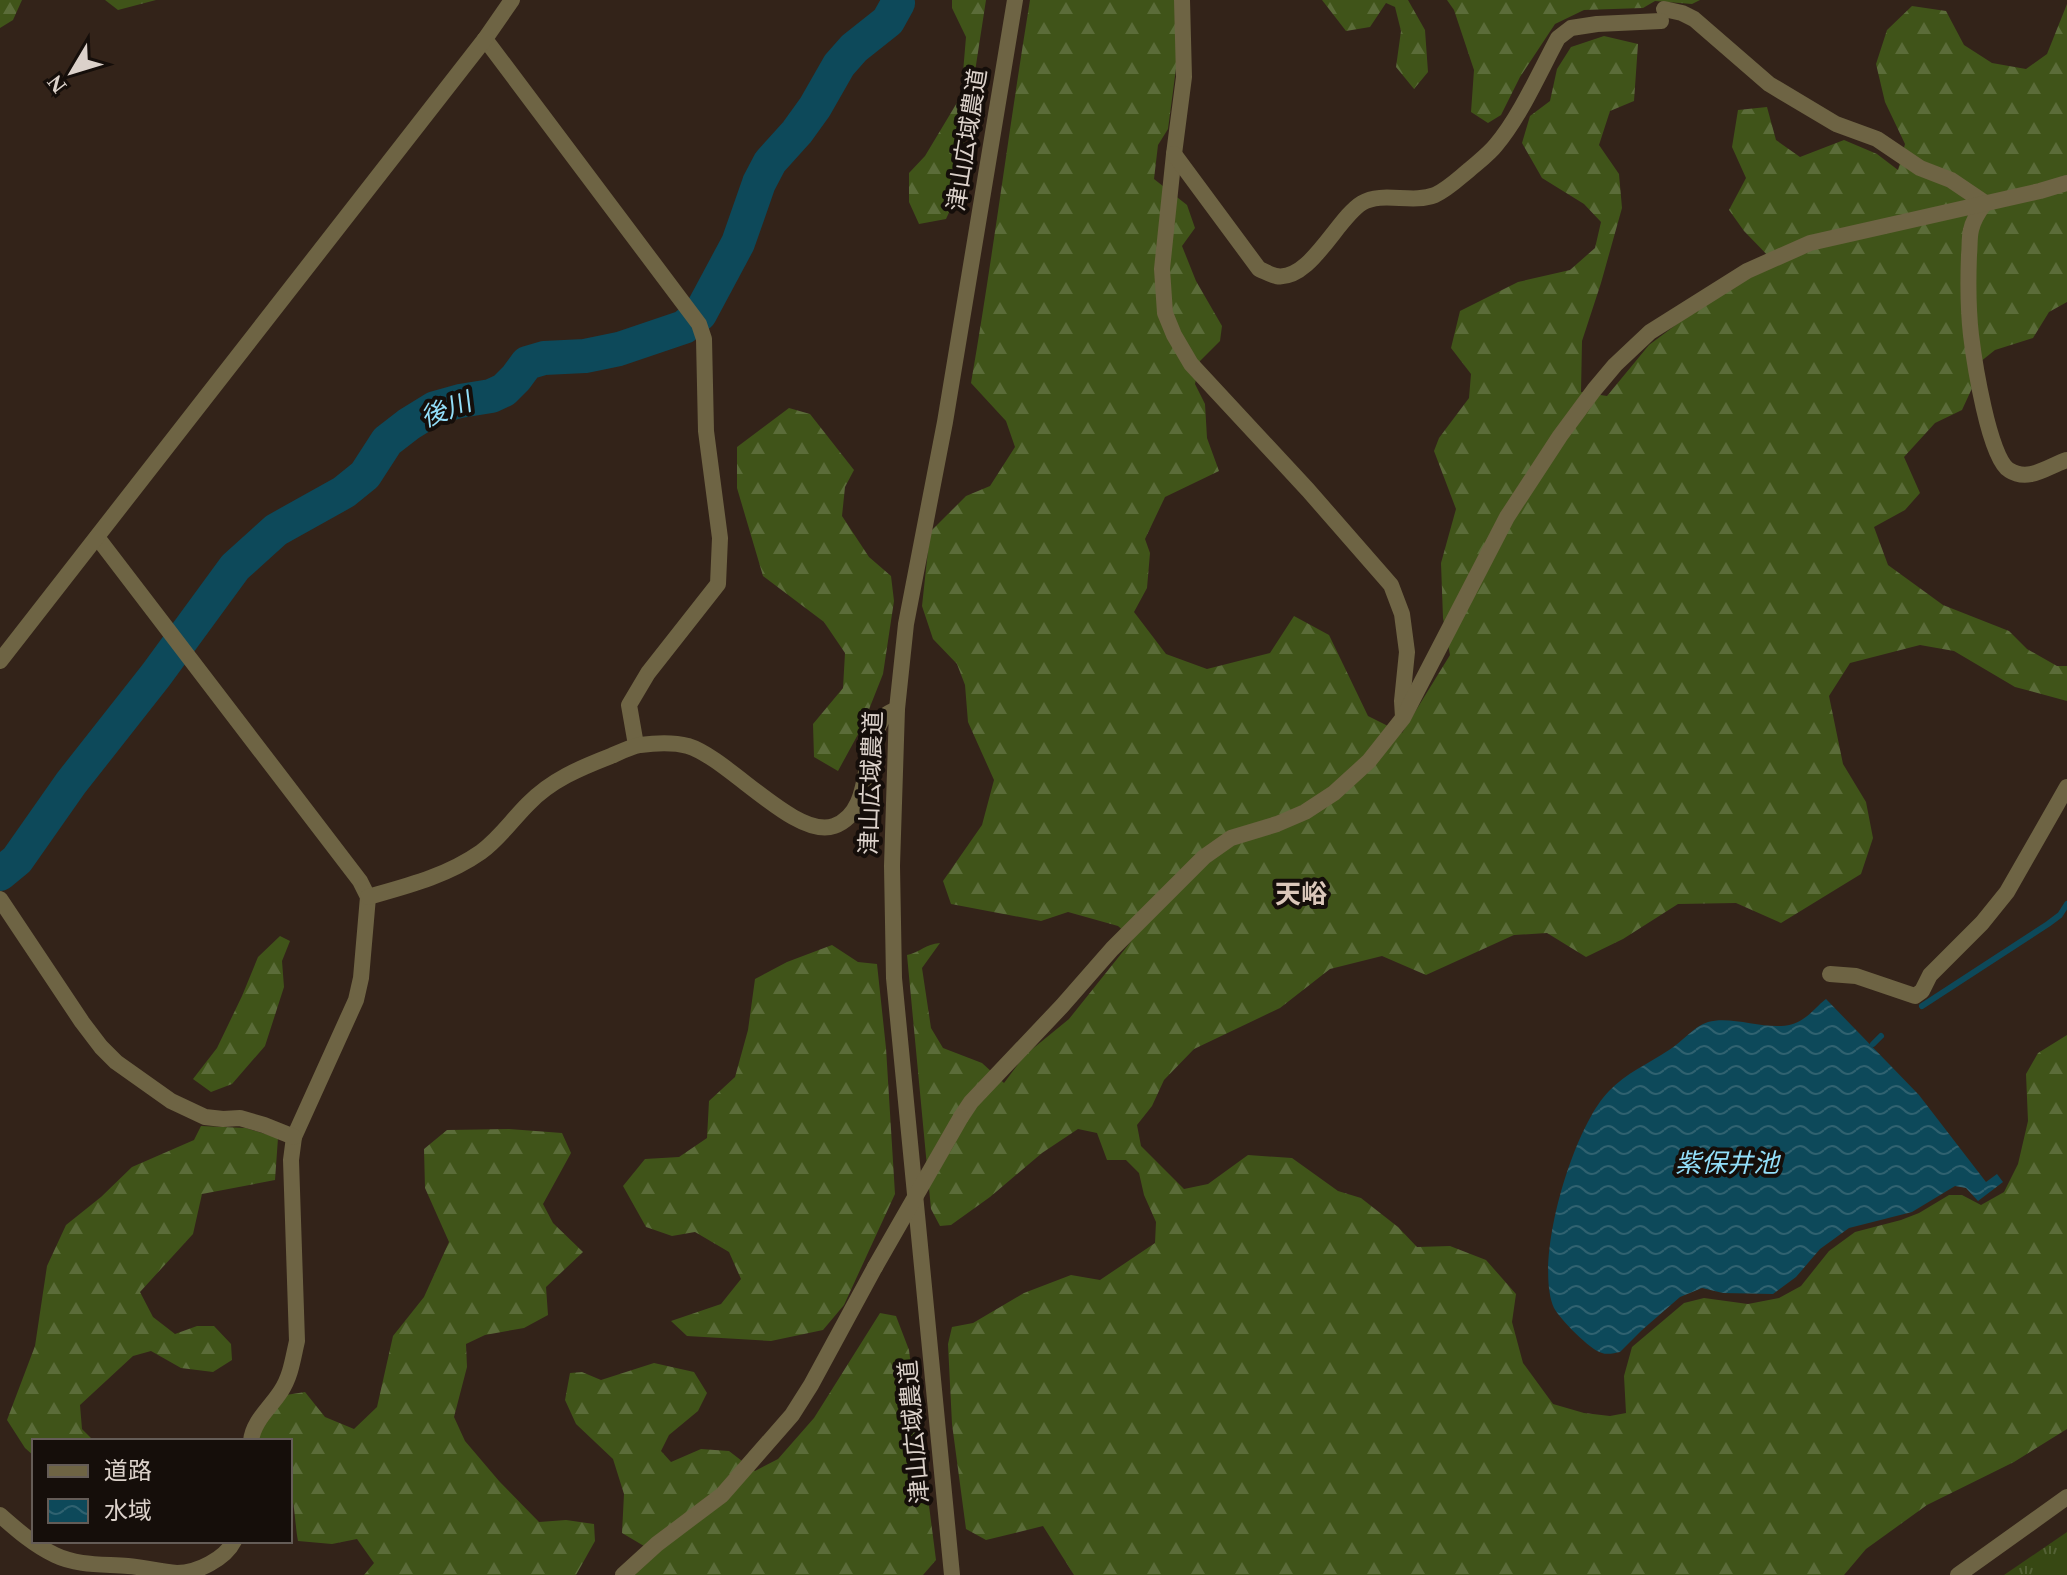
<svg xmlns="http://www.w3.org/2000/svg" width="2067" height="1575" font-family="'Times New Roman','Noto Sans JP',serif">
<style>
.grass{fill:url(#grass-tufts)}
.forest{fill:url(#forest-firs)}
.water{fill:url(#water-waves)}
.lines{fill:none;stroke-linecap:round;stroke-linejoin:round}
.stream{stroke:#0d495a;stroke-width:6}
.river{stroke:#0d495a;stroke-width:34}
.minor{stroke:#6e6444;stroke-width:16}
.tertiary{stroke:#6e6444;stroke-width:16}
.minor-bridge{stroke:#6e6444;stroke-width:16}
.labels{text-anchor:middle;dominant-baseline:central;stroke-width:8;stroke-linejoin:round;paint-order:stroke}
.street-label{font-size:24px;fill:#dbd1ca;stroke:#150e0a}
.water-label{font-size:26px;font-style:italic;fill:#93def9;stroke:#150e0a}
.neighbourhood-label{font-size:26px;font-weight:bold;fill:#dbc7ba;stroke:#150e0a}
</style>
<defs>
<pattern id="grass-tufts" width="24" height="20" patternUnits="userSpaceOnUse" patternTransform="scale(2)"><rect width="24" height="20" fill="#374813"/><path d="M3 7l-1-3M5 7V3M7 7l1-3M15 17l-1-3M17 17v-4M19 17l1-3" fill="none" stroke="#536134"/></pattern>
<pattern id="forest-firs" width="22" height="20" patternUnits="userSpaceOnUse" patternTransform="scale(2)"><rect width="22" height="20" fill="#405419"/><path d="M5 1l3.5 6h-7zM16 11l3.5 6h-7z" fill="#5b6c39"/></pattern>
<pattern id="water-waves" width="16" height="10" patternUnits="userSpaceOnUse" patternTransform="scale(2)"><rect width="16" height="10" fill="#0d495a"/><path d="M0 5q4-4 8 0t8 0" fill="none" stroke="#306270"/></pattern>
</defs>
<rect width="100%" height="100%" fill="#332319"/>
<polygon class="grass" points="2067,1532 2067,1575 2004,1575"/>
<g class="forest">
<polygon points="0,0 22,0 13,20 0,28"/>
<polygon points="105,0 156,0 118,10"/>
<polygon points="952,0 986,0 964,143 952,206 946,219 919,224 909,202 909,173 925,156 961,96 966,37 952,8"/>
<path d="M1030 0H1176L1177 61 1168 129 1158 145 1154 179 1187 205 1195 228 1182 246 1196 281 1222 326 1220 341 1200 361 1195 384 1205 404 1207 438 1219 471 1165 497 1145 539 1150 553 1147 588 1134 612 1166 654 1207 669 1270 653 1294 616 1329 635 1368 716 1402 733 1450 655 1443 618 1441 563 1456 509 1434 451 1439 438 1469 398 1471 374 1451 348 1460 311 1518 282 1570 270 1595 248 1601 222 1584 204 1542 178 1522 143 1530 116 1550 101 1557 69 1571 47 1604 36 1638 44 1634 101 1610 111 1599 145 1619 174 1622 208 1601 283 1582 341 1581 392 1607 396 1649 345 1713 297 1775 263 1744 231 1729 210 1746 178 1732 147 1738 110 1767 107 1776 140 1800 157 1844 140 1877 154 1898 170 1905 144 1885 102 1876 64 1887 30 1912 6 1946 11 1964 45 1992 63 2026 69 2047 54 2067 4V302L2049 312 2033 338 1995 350 1975 366 1974 384 1962 410 1935 423 1904 457 1920 493 1905 510 1874 527 1888 565 1943 605 2009 631 2027 649 2057 666H2067V701L2015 687 1954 651 1920 645 1850 663 1829 696 1843 764 1866 802 1873 838 1861 874 1781 923 1736 903 1678 904 1623 939 1586 957 1547 933 1514 935 1426 975 1382 956 1330 969 1280 1008 1194 1049 1164 1080 1152 1106 1137 1125 1141 1146 1184 1189 1208 1184 1248 1155 1292 1158 1338 1191 1361 1198 1398 1227 1417 1247 1450 1246 1486 1260 1516 1294 1512 1322 1523 1363 1553 1404 1584 1413 1610 1416 1626 1413 1624 1376 1632 1347 1684 1303 1704 1298 1748 1304 1779 1298 1801 1286 1829 1251 1855 1232 1901 1220 1919 1213 1949 1195H1962L1981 1205 2004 1192 2018 1164 2028 1121 2026 1074 2038 1053 2067 1035V1429L2014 1462 1927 1505 1866 1549 1844 1575H1074L1043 1526 986 1540 966 1529 952 1424 948 1344 952 1327 973 1323 1024 1293 1071 1275 1100 1280 1155 1243 1156 1222 1144 1195 1139 1173 1126 1160H1107L1097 1133 1078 1129 1042 1153 990 1197 951 1225 940 1226 931 1209 907 955C921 952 925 944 940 943L922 968 931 1028 943 1048 982 1063 1004 1083 1025 1055 1069 1019 1133 939 1118 926 1068 912 1041 921 951 904 943 881 982 825 994 780 968 722 965 685 957 664 933 639 922 606 930 532 966 496 990 486 1015 447 1006 421 971 383C993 256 1009 128 1030 0Z"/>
<polygon points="1322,0 1408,0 1425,30 1428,72 1414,89 1396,67 1401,31 1395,7 1386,3 1370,27 1346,31"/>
<polygon points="1447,0 1700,0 1692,4 1655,1 1643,8 1584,10 1555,24 1520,77 1501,115 1488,123 1471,112 1474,70 1454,10"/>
<polygon points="789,408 810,414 854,470 845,487 842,516 869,557 891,576 894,601 883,674 862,727 838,771 814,757 813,724 843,688 845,653 824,622 763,576 737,488 737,447"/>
<polygon points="280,936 290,941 282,961 284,987 265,1046 232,1084 211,1092 193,1079 217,1048 242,996 258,957"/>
<polygon points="832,945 858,962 877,964 886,1048 895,1194 844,1305 823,1330 771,1341 687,1336 671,1321 721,1304 741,1279 729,1252 695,1232 672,1236 646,1227 623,1186 645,1159 679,1157 707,1138 709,1101 735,1077 748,1030 755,979 787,962"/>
<polygon points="201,1126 246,1128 278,1138 275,1180 202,1194 193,1234 140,1292 153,1317 175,1334 197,1326 214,1326 231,1344 232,1360 213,1372 181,1368 151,1351 133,1356 80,1405 82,1429 94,1441 34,1441 34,1456 25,1448 7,1420 35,1346 47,1266 66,1225 101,1197 132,1167 194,1140"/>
<path d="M509 1129 562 1133 571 1153 543 1204 553 1223 583 1252 546 1287 548 1315 524 1328 485 1335 466 1344 467 1367 454 1417 465 1441 499 1481 539 1522 566 1520 594 1524 595 1541 576 1575H364L374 1563 357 1539 332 1544 298 1541C295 1526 295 1503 290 1491V1441H259V1430L286 1395 305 1392 325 1417 354 1429 377 1407 393 1336 424 1297 449 1242 425 1188 424 1149 447 1130Z"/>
<polygon points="880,1313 896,1316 909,1350 936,1560 923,1575 635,1575 644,1546 622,1533 624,1494 613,1459 576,1424 565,1400 570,1373 582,1372 601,1380 654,1363 694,1372 707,1393 698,1411 669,1435 661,1451 671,1462 701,1449 729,1451 755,1471 778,1459 814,1418"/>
</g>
<path class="water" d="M1826 999 1919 1095 1986 1182 1997 1174 2003 1182 1978 1201 1966 1188 1955 1186 1912 1212 1849 1228 1820 1249 1796 1277 1773 1294 1723 1293 1702 1288 1680 1297 1642 1330 1620 1352C1615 1353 1607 1355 1602 1353 1590 1350 1560 1319 1554 1308 1533 1261 1573 1127 1609 1091 1626 1073 1648 1064 1669 1050 1682 1042 1693 1027 1708 1022 1737 1014 1778 1037 1803 1019 1811 1014 1818 1005 1826 999Z"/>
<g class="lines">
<g class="stream">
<polyline points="1922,1006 2048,924 2060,915 2067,904"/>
<polyline points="1873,1044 1881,1036"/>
</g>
<polyline class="river" points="0,874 17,860 71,783 156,675 235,567 276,530 344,492 365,475 387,441 409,424 435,408 460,401 491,396 504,390 516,378 527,363 544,358 585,356 619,349 684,327 700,314 738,243 759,183 770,162 797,132 815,107 839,65 854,48 888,21 898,3 897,0"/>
<g class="minor">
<polyline points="1182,0 1184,77 1174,154 1162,269 1165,313 1174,335 1191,364 1308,490 1391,585 1402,614 1407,652 1402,701 1403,717"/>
<polyline points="1664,9 1682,13 1694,19 1769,84 1836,124 1877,139 1920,168 1951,180 1985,203"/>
<polyline points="485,39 699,324 704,339 706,431 720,538 718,584 648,673 629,705 636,745"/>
<path d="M1174 154 1259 269C1264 271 1271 275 1276 276 1310 282 1337 218 1362 203 1382 191 1412 204 1435 195 1448 189 1458 179 1469 170 1478 162 1489 154 1496 145 1520 117 1540 71 1558 38L1571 28 1597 24 1661 21"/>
<path d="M1985 203C1979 211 1973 220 1971 230 1969 238 1970 247 1969 255 1968 281 1968 309 1971 335 1974 360 1989 458 2009 470 2029 483 2048 466 2067 460"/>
<path d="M97 537 360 881 368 897 361 978 356 1000 294 1137 291 1160 297 1341C293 1358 291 1376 281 1391 271 1407 253 1421 251 1441"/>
<polyline points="0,661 485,39 512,0"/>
<path d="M368 897C407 886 447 876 481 852 500 838 511 821 528 804 551 780 580 768 611 756 620 752 630 747 640 745 655 743 673 742 688 746 728 758 796 840 834 826 871 813 862 759 877 730 879 725 882 718 886 715 889 712 893 711 897 709"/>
<polyline points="0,899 82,1022 101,1047 116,1062 171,1101 205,1117 223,1119 240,1118 264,1125 294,1137"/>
<polyline points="1830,974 1856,976 1915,996 1922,991 1930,975 1982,923 2007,892 2067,787"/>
<polyline points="961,1117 971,1102 1062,1006 1112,949 1204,857 1231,838 1277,824 1305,812 1334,793 1369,761 1403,718 1507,517 1560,436 1594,390 1615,365 1650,332 1747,271 1810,243 2040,191 2067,183"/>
<path d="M0 1515C17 1530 34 1545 55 1555 78 1566 103 1564 128 1566 144 1567 160 1572 177 1573 197 1573 225 1559 234 1541"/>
<polyline points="623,1575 657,1544 722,1495 792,1415 811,1385 875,1267"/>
<polyline points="1958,1575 2067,1497"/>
</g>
<polyline class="tertiary" points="952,1575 894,978 892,866 897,709 906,624 945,422 1015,0"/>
<polyline class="minor-bridge" points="875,1267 961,1117"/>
</g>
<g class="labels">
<g class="street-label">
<text transform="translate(967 140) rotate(-81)">津山広域農道</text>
<text transform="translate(871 783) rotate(-88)">津山広域農道</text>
<text transform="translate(914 1432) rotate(-95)">津山広域農道</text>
</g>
<g class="water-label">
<text transform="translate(446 410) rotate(-21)">後川</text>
<text x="1727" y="1163">紫保井池</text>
</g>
<g class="neighbourhood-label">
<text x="1301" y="894">天峪</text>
</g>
</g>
<rect x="32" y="1439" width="260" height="104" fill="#150e0a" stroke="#645c57" stroke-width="2"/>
<rect x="48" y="1465" width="40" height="12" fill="#6e6444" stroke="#645c57" stroke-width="2"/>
<text x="104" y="1479" font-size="24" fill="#dbd1ca">道路</text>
<rect x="48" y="1499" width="40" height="24" fill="url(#water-waves)" stroke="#645c57" stroke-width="2"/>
<text x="104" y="1519" font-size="24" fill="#dbd1ca">水域</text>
<g transform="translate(72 72) rotate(232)" stroke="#150e0a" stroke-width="6" paint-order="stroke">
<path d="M0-6L14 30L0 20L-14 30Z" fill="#dbd1ca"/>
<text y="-12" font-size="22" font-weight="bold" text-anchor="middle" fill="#dbd1ca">N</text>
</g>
</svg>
